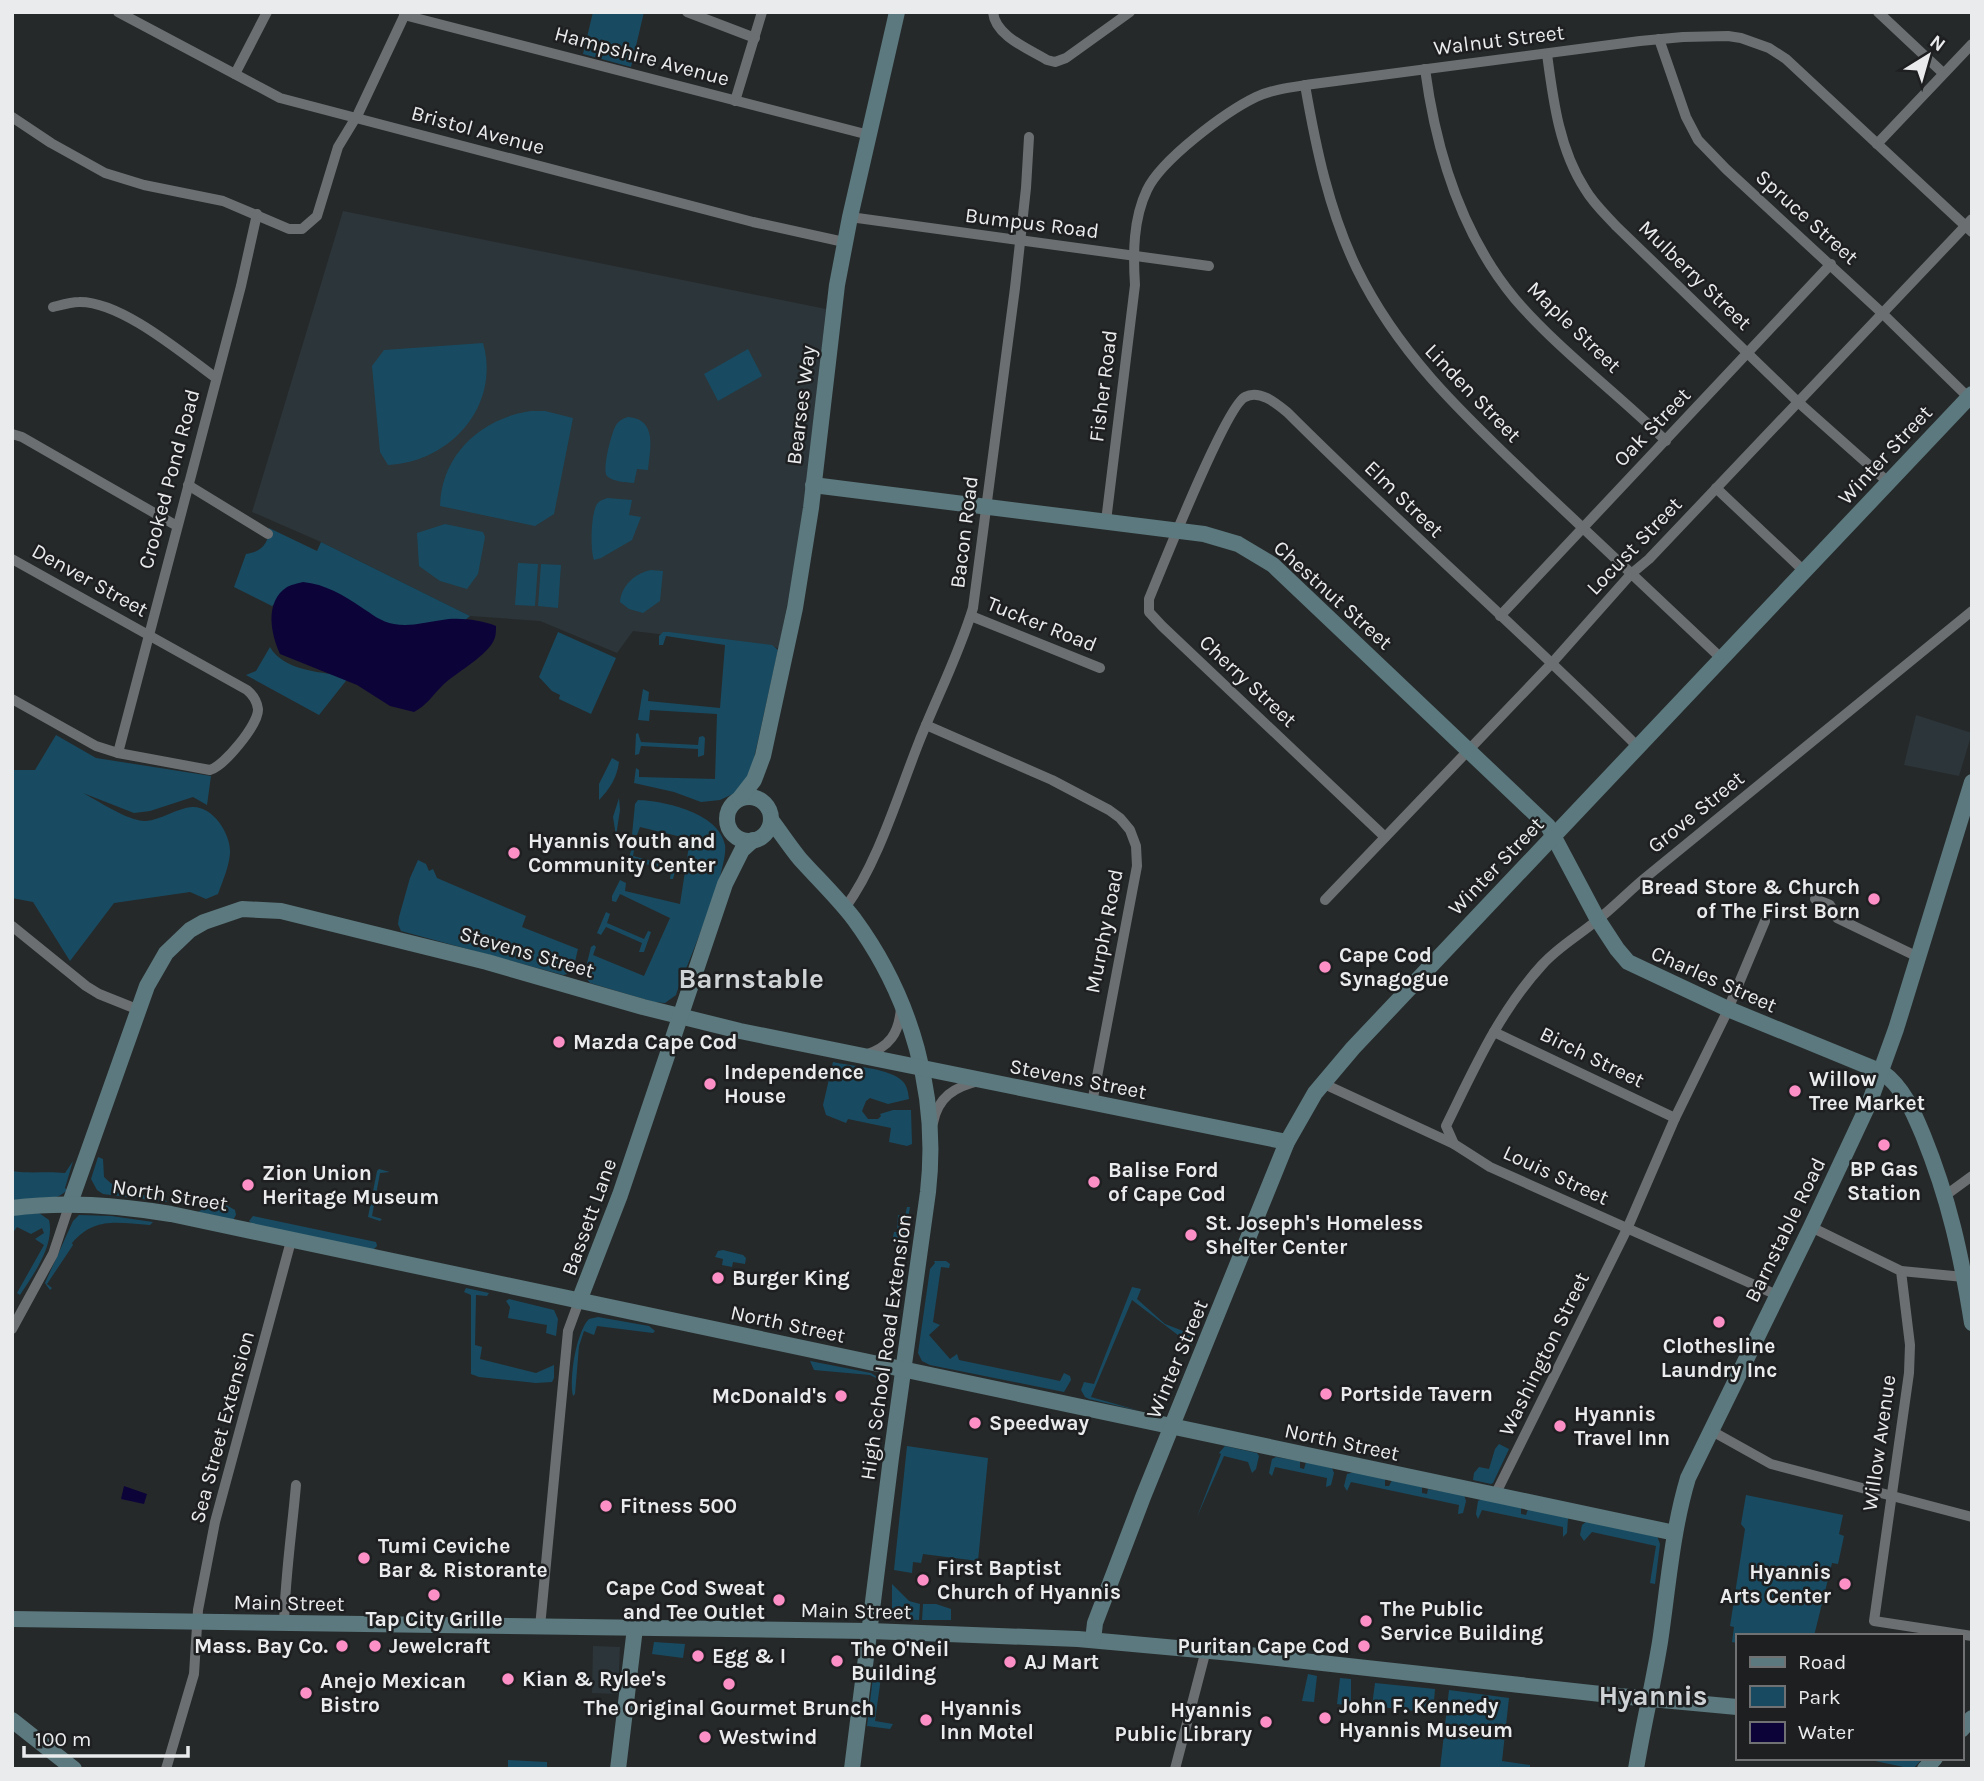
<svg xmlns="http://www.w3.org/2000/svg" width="1984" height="1781" font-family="Karla,sans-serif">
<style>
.built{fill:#2c3539}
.green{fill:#184b61}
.water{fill:#0c0439}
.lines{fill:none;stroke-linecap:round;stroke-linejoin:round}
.street{stroke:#6c6f71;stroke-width:10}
.secondary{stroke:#5b797e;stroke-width:16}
.poi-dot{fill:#fb8fc6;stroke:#1d1f20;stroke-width:2.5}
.labels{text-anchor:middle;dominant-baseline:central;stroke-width:5;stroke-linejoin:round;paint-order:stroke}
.street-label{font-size:21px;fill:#e9ebec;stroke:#1d1f20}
.poi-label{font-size:21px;font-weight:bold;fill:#e9ebec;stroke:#1d1f20;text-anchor:start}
.district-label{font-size:28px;font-weight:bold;fill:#d0d3d5;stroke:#1d1f20}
</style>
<rect width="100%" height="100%" fill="#26292a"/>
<g class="built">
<polygon points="343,211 826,309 802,525 779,648 633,631 617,653 540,621 470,616 321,542 252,512"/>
<polygon points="1916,715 1972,733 1959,776 1904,765"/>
<polygon points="593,1646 620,1647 618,1694 592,1693"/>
</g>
<g class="green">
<polygon points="593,12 644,12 631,67 583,54"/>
<path d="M483 343C501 406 450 462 388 465L380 452 372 366 384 350Z"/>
<polygon points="748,349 762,376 718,401 704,374"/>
<path d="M531 411H545L573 418 554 514 535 526 440 506C441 455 481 418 531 411Z"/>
<path d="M628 417C658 419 650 450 648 470L637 469 634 483C626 482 613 482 607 476 602 470 611 435 615 427 618 421 622 419 628 417Z"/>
<path d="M607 498 632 500 629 515 641 517 632 540 601 558 594 560C590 550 591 513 597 504 600 500 603 500 607 498Z"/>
<polygon points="445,524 483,532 485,537 478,574 467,589 440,581 419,566 417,533"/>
<path d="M269 528 317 551 321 542 470 616 453 630 443 623H427L397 628 278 601 272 606 234 587 246 554C262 552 269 543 269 528Z"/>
<polygon points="518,563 538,564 535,606 515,605"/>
<polygon points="541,564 561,565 558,608 538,606"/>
<path d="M651 570 663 571 660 601 643 613 629 609 620 602C621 586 635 573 651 570Z"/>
<polygon points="558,632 616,658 591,714 559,699 560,695 552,691 539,677"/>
<polygon points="669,632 772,645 778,650 751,772 737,792 720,800 701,802 674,792 634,783 636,768 639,770 639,777 715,779 717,714 650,710 649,721 638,720 643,689 649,692 648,701 720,708 725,645 666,636 663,645 659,645 659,636 663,632"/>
<path d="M270 647C284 672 324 672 349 677L319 715 246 675 256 671Z"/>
<polygon points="638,733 641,742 698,745 699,737 703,736 705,738 704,755 698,757 698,749 641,746 639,754 635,755 636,734"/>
<path d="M56 735 96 758 211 776 207 805 193 797 150 811 134 813 83 793C97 800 129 822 146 821 160 820 178 808 192 807 213 806 231 834 230 853 229 867 223 880 218 894L206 899 190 892 114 903 70 961 33 902 12 898V770H35Z"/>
<path d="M612 758 619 762C617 777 610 789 599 800V784Z"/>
<polygon points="619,798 620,810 616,836 613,817"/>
<path d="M638 800C665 801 719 813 725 845 729 869 686 967 676 995L665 1003 654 1002 590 983 584 975 591 947 594 945 596 947 593 955 644 976 670 918 620 894 616 902 612 901V896L620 880 626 883 625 891 680 904 690 839 640 827 637 835H632L635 804Z"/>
<polygon points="632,847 634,850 633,856 671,866 677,858 678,860 673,879 670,879 671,870 632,861 630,868 626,869"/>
<path d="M418 860 426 864 429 871 433 869 437 878 526 916 522 927 578 949C575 959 575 974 563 975L401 931 398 924 399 917 410 878Z"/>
<polygon points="606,912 610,914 607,923 644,939 648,931 651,932 644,952 639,952 642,943 606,927 601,935 597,933"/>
<path d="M833 1062C850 1066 886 1068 900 1079 907 1084 908 1091 909 1099L888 1104 870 1098 866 1101 862 1111 868 1119H878L881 1116 880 1114 893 1110H911L912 1144 907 1146 889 1142 891 1128 848 1119 846 1123 826 1115 823 1105Z"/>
<path d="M98 1157 103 1159 104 1177C119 1193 144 1195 165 1199L167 1202 103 1194 97 1190 91 1179Z"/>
<path d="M73 1161 65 1188 67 1190C56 1203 29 1199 12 1201V1171C31 1174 46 1171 65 1173Z"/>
<polygon points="379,1169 390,1172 380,1173 372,1216 382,1219 380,1221 368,1217 377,1171"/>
<polygon points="226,1205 235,1210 236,1215 233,1220 198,1212 205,1208"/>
<polygon points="907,1207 910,1207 904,1242 893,1237 894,1232 897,1232 898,1215 905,1216"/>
<path d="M39 1213 49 1220C55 1245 33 1275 20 1295L17 1293 44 1245 35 1239 44 1233 42 1228 31 1234 17 1227 12 1234V1215Z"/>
<path d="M79 1215 111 1216 153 1222 150 1225C118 1223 95 1216 72 1243L73 1245 47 1284 52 1288 50 1290 45 1283 73 1221Z"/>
<polygon points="253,1216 376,1242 377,1246 373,1250 252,1224 249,1221"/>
<polygon points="723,1250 743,1255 746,1258 745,1264 733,1262 732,1267 722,1265 723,1259 715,1257 718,1251"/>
<polygon points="934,1261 946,1261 950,1264 949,1268 941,1267 933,1322 940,1325 929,1335 950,1359 957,1354 959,1360 1060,1381 1064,1373 1070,1376 1071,1380 1064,1392 930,1365 922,1361 918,1353 930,1269 935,1263"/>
<polygon points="1132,1287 1141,1289 1137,1299 1165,1324 1196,1336 1191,1345 1132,1300 1091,1397 1140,1411 1089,1399 1085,1397 1081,1390 1084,1382 1094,1384"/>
<polygon points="466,1288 489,1293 487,1296 476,1295 475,1345 482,1347 480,1359 536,1373 554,1365 554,1378 552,1382 536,1383 479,1377 471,1374 471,1295 464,1292"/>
<polygon points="509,1299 554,1310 558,1319 556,1336 546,1333 547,1325 508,1318 510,1307 506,1301"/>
<path d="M598 1317 649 1326 655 1331 653 1333 597 1326 594 1335 584 1331 579 1346 575 1394 573 1396C569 1379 576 1332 589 1319Z"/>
<polygon points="810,1361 871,1373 883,1381 879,1383 876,1378 870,1375 814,1370"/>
<polygon points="1499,1444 1509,1449 1493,1483 1491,1484 1473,1480 1474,1473 1479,1467 1489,1469 1495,1449"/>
<polygon points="907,1446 988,1458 978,1561 923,1554 921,1563 913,1562 912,1573 894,1570"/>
<polygon points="1225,1446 1257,1453 1259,1456 1256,1469 1252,1473 1248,1462 1224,1456 1197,1517 1221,1454 1219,1453"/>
<polygon points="1276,1457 1300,1461 1300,1468 1304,1469 1306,1462 1332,1468 1334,1473 1331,1485 1326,1487 1327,1478 1275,1467 1272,1476 1269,1473 1272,1459"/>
<polygon points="1354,1472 1385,1479 1385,1486 1389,1486 1392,1480 1422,1487 1422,1493 1427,1494 1428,1489 1464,1495 1466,1501 1463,1513 1458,1514 1459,1505 1351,1482 1347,1491 1344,1486 1347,1474"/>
<polygon points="1746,1495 1843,1515 1839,1534 1844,1536 1838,1564 1832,1563 1814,1636 1737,1636 1737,1643 1732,1642 1734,1627 1730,1626 1745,1529 1741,1524"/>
<polygon points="1482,1499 1521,1507 1521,1514 1526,1515 1528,1509 1568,1518 1567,1533 1563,1537 1563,1527 1482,1510 1478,1519 1476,1514 1478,1501"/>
<polygon points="1587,1521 1657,1536 1660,1544 1655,1584 1650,1583 1656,1546 1592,1532 1584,1541 1580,1535 1582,1525"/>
<polygon points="892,1584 909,1601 920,1604 919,1620 902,1619 892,1612"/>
<polygon points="923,1604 936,1604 951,1609 951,1620 922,1620"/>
<polygon points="654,1642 685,1644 683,1658 652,1654"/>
<polygon points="874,1669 882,1670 875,1721 893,1724 890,1729 867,1726"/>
<polygon points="1308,1674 1317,1676 1314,1702 1302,1701"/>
<polygon points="1340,1678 1351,1679 1351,1706 1337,1704"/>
<polygon points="1375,1683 1435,1689 1433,1713 1372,1706"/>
<polygon points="1449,1690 1509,1698 1502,1761 1530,1765 1530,1769 1440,1769"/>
<polygon points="1861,1758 1923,1758 1913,1769"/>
<polygon points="508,1760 547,1762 547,1769 508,1769"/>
</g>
<g class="water">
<path d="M303 582C325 584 343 595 361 607 372 614 381 622 394 624 411 627 426 622 442 620 458 617 481 620 496 626 496 632 496 637 493 642 483 659 455 673 442 686 432 696 427 705 414 712L390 706 357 685 280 654C271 634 264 602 287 587 291 585 298 583 303 582Z"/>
<polygon points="124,1486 147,1494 144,1504 121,1499"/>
</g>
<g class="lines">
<g class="street">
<polyline points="118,12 280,98 753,222 844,242"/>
<polyline points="687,12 755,38"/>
<path d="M993 12C995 36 1029 49 1047 60L1055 62 1066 58 1130 12"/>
<polyline points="1878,12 1943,73"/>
<polyline points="404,15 869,135"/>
<polyline points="1659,39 1686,117 1698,140 1726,169 1882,313 1968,397"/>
<path d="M1547 54C1553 99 1559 149 1585 189 1593 203 1605 214 1616 226L1798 402 1888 482"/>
<path d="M1425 69C1436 151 1461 234 1515 299 1559 350 1617 393 1666 441"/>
<polyline points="235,74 267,12"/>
<path d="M1305 85C1316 148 1329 211 1357 269 1399 355 1464 415 1532 480 1595 540 1659 599 1722 659"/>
<polyline points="735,101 762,12"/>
<polyline points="12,117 51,143 105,173 144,185 223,201 289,229 302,229 317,216 338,147 358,114 406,12"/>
<polyline points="1877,144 1972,44"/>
<polyline points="850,217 1209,266"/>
<path d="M53 307C61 305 71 302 79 302 121 301 183 354 216 378"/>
<polyline points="12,434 22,437 177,526"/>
<polyline points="188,485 268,534"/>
<polyline points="1716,488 1804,571"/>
<path d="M1106 521 1135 285C1133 254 1133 219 1147 190 1161 160 1225 112 1256 97 1273 89 1294 87 1313 84L1640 41 1683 37 1728 36 1741 38 1769 48 1786 59 1972 232"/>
<path d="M12 559 247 690C253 695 257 701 258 709 259 724 224 766 210 770L118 753 96 746 12 699"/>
<polyline points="971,616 1100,668"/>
<polyline points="1500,616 1831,264"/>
<polyline points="926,725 1052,780 1109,810 1120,818 1130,830 1136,846 1137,866 1092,1103"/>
<polyline points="118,753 241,286 257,214"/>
<path d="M1385 837 1162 626 1149 612V599C1161 570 1226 406 1245 397 1260 389 1277 404 1288 413 1402 527 1524 633 1638 747"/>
<polyline points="1815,899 1830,905 1837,918 1918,957"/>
<polyline points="1325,900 1552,663 1631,574 1649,559 1972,219"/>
<path d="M845 908C878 863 898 795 919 742 937 697 959 654 973 608L1015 288 1026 188 1029 137"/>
<polyline points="12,926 86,986 99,994 139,1010"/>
<polyline points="1494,1032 1675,1118"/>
<path d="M865 1055C890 1047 899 1033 901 1008"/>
<polyline points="1322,1083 1454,1144 1490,1167 1777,1295"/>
<path d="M933 1123C938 1097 954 1087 979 1081"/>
<path d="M1454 1144 1446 1126C1474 1069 1499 1012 1542 965 1558 947 1578 936 1596 921 1613 908 1628 892 1645 878L1972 611"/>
<polyline points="1946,1195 1972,1176"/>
<polyline points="1811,1227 1901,1271 1910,1345 1909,1373 1874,1621 1972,1636"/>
<polyline points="1901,1271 1964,1277"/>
<polyline points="12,1329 53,1254 70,1203"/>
<polyline points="1710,1430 1771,1464 1972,1517"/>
<polyline points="1495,1495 1627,1229 1675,1118 1726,1014 1765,921"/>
<path d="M284 1624C285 1577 292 1531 296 1485"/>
<polyline points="540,1627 568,1331 579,1301"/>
<polyline points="166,1769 194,1674 198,1610 215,1522 291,1241"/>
<polyline points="1175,1769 1206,1650"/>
</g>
<g class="secondary">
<path d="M813 485 1204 534 1238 544 1273 565 1548 826 1598 920 1617 949 1628 962 1728 1009 1882 1072C1903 1087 1913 1111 1923 1135 1949 1199 1961 1254 1972 1323"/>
<circle cx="749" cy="819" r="22"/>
<polyline points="740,798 754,780 763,756 795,608 811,508 837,285 850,217 897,12"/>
<path d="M771 820C781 833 790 847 800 859 818 879 837 897 854 919 912 998 939 1095 928 1192L891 1458 852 1769"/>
<polyline points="70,1203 147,986 166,953 190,930 204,922 242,909 281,911 487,962 643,1007 740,1031 1287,1142"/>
<path d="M12 1208C66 1201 117 1205 171 1214L1675 1533"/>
<polyline points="579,1301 620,1195 725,884 742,850 753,840"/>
<polyline points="12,1619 870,1631 1078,1639 1232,1653 1619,1696 1737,1707"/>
<polyline points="1093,1640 1095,1623 1143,1497 1287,1142 1315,1093 1353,1048 1972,394"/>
<polyline points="12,1720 74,1769"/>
<polyline points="1961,1730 1972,1718"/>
<polyline points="618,1769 635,1628"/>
<path d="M1636 1769C1643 1726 1653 1685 1660 1642 1668 1588 1672 1531 1688 1478L1811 1227 1870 1101 1896 1029 1972 782"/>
<polyline points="1925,1769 1935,1758"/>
</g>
</g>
<g class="poi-dot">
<circle cx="514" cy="853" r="7"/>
<circle cx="1874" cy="899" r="7"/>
<circle cx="1325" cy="967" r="7"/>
<circle cx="559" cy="1042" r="7"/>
<circle cx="710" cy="1084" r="7"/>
<circle cx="1795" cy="1091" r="7"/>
<circle cx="1884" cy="1145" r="7"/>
<circle cx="1094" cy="1182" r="7"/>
<circle cx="248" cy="1185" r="7"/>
<circle cx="1191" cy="1235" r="7"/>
<circle cx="718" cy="1278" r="7"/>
<circle cx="1719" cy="1322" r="7"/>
<circle cx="1326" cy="1394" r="7"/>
<circle cx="841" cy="1396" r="7"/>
<circle cx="975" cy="1423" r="7"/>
<circle cx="1560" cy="1426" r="7"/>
<circle cx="606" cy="1506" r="7"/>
<circle cx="364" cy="1558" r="7"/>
<circle cx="923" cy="1580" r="7"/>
<circle cx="1845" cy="1584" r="7"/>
<circle cx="434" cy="1595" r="7"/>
<circle cx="779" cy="1600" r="7"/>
<circle cx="1366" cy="1621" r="7"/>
<circle cx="342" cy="1646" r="7"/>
<circle cx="375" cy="1646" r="7"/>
<circle cx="1364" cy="1646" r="7"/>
<circle cx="698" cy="1656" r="7"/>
<circle cx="837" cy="1661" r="7"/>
<circle cx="1010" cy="1662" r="7"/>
<circle cx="508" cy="1679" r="7"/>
<circle cx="729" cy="1684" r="7"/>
<circle cx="306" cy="1693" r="7"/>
<circle cx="1325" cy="1718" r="7"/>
<circle cx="926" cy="1720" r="7"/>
<circle cx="1266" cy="1722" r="7"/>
<circle cx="705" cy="1737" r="7"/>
</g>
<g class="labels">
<g class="street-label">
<text transform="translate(1499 40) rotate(-7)">Walnut Street</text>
<text transform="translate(642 56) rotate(15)">Hampshire Avenue</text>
<text transform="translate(478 130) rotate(15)">Bristol Avenue</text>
<text transform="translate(1807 217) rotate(42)">Spruce Street</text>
<text transform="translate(1032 223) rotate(7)">Bumpus Road</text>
<text transform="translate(1695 275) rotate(44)">Mulberry Street</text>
<text transform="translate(1574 327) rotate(44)">Maple Street</text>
<text transform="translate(1103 386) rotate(-83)">Fisher Road</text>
<text transform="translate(1473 393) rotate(46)">Linden Street</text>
<text transform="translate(801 405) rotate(-83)">Bearses Way</text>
<text transform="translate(1652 427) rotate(-46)">Oak Street</text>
<text transform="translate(1885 455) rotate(-47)">Winter Street</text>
<text transform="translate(169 479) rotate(-75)">Crooked Pond Road</text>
<text transform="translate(1404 499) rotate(44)">Elm Street</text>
<text transform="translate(964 532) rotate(-83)">Bacon Road</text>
<text transform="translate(1634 546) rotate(-46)">Locust Street</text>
<text transform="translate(90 580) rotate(29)">Denver Street</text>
<text transform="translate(1333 595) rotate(42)">Chestnut Street</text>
<text transform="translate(1042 624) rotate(22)">Tucker Road</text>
<text transform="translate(1248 681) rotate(43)">Cherry Street</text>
<text transform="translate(1696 812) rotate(-39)">Grove Street</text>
<text transform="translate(1496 866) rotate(-46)">Winter Street</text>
<text transform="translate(1104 931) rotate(-79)">Murphy Road</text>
<text transform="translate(527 952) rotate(16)">Stevens Street</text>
<text transform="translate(1714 979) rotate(24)">Charles Street</text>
<text transform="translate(1592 1057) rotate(26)">Birch Street</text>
<text transform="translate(1078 1079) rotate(11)">Stevens Street</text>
<text transform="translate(1556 1175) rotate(25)">Louis Street</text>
<text transform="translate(170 1195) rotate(9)">North Street</text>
<text transform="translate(589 1217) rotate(-70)">Bassett Lane</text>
<text transform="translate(1785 1230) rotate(-64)">Barnstable Road</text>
<text transform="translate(788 1324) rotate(12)">North Street</text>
<text transform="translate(886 1347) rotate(-82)">High School Road Extension</text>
<text transform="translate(1544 1354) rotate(-64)">Washington Street</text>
<text transform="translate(1177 1359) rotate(-67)">Winter Street</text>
<text transform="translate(222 1427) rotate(-75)">Sea Street Extension</text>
<text transform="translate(1342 1442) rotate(12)">North Street</text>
<text transform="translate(1879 1443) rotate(-82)">Willow Avenue</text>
<text transform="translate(289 1603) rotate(1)">Main Street</text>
<text transform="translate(856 1611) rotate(1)">Main Street</text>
</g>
<g class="poi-label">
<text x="528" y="841">Hyannis Youth and<tspan x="528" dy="24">Community Center</tspan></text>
<text x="1860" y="887" text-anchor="end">Bread Store &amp; Church<tspan x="1860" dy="24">of The First Born</tspan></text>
<text x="1339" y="955">Cape Cod<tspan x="1339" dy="24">Synagogue</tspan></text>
<text x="573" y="1042">Mazda Cape Cod</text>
<text x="724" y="1072">Independence<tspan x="724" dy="24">House</tspan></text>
<text x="1809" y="1079">Willow<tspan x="1809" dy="24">Tree Market</tspan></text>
<text x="1884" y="1169" text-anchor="middle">BP Gas<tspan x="1884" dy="24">Station</tspan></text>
<text x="1108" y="1170">Balise Ford<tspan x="1108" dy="24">of Cape Cod</tspan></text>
<text x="262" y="1173">Zion Union<tspan x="262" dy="24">Heritage Museum</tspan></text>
<text x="1205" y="1223">St. Joseph's Homeless<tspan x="1205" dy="24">Shelter Center</tspan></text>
<text x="732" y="1278">Burger King</text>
<text x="1719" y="1346" text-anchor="middle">Clothesline<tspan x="1719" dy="24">Laundry Inc</tspan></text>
<text x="1340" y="1394">Portside Tavern</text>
<text x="827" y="1396" text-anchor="end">McDonald's</text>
<text x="1574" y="1414">Hyannis<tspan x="1574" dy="24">Travel Inn</tspan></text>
<text x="989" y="1423">Speedway</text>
<text x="620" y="1506">Fitness 500</text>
<text x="378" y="1546">Tumi Ceviche<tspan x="378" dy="24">Bar &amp; Ristorante</tspan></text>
<text x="937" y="1568">First Baptist<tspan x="937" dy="24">Church of Hyannis</tspan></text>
<text x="1831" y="1572" text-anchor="end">Hyannis<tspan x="1831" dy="24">Arts Center</tspan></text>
<text x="765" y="1588" text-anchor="end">Cape Cod Sweat<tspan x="765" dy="24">and Tee Outlet</tspan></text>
<text x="1380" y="1609">The Public<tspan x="1380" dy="24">Service Building</tspan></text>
<text x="434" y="1619" text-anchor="middle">Tap City Grille</text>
<text x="328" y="1646" text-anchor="end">Mass. Bay Co.</text>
<text x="389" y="1646">Jewelcraft</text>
<text x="1350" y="1646" text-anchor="end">Puritan Cape Cod</text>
<text x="851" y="1649">The O'Neil<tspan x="851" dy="24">Building</tspan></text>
<text x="712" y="1656">Egg &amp; I</text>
<text x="1024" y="1662">AJ Mart</text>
<text x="522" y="1679">Kian &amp; Rylee's</text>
<text x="320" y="1681">Anejo Mexican<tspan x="320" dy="24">Bistro</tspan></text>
<text x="1339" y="1706">John F. Kennedy<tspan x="1339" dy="24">Hyannis Museum</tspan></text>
<text x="729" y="1708" text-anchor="middle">The Original Gourmet Brunch</text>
<text x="940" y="1708">Hyannis<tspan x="940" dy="24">Inn Motel</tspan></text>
<text x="1252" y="1710" text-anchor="end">Hyannis<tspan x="1252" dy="24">Public Library</tspan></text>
<text x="719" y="1737">Westwind</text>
</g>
<g class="district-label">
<text x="751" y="978">Barnstable</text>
<text x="1653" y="1695">Hyannis</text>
</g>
</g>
<rect width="1984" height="1781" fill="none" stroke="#e9ebec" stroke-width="28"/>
<rect x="1736" y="1634" width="228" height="126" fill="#1d1f20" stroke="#6f7172" stroke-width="2"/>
<rect x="1750" y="1657" width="35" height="10" fill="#5b797e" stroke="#6f7172" stroke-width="2"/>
<text x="1798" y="1669" font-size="21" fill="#e9ebec">Road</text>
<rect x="1750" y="1686" width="35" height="21" fill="#184b61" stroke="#6f7172" stroke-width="2"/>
<text x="1798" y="1704" font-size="21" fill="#e9ebec">Park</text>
<rect x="1750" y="1722" width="35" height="21" fill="#0c0439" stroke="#6f7172" stroke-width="2"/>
<text x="1798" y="1739" font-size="21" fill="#e9ebec">Water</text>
<g transform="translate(1928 56) rotate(37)" stroke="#1d1f20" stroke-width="5" paint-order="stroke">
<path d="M0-5L12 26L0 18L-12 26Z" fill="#e9ebec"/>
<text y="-10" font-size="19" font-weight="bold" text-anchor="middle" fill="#e9ebec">N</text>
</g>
<path d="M24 1746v10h164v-10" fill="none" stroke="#e9ebec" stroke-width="3.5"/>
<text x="35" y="1746" font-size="21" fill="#e9ebec" stroke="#1d1f20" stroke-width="5" paint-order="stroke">100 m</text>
</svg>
